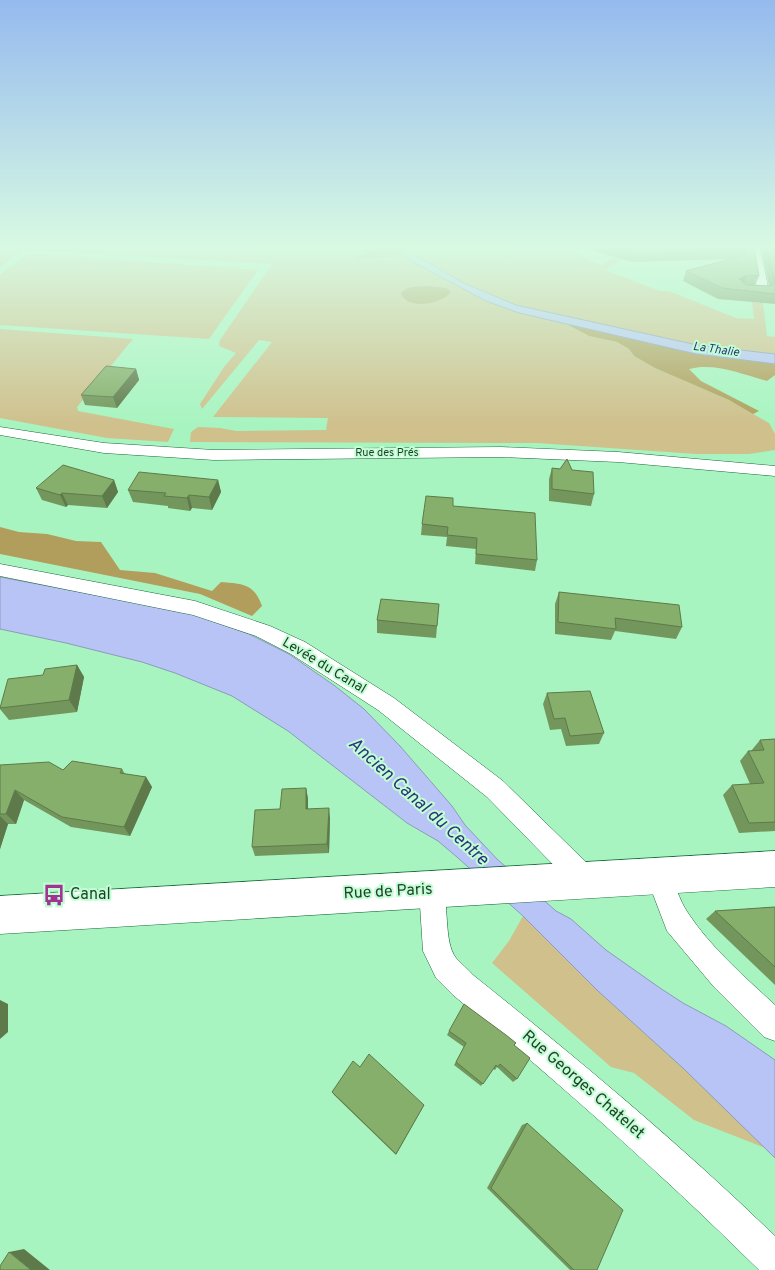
<svg xmlns="http://www.w3.org/2000/svg" width="775" height="1270" font-family="Overpass,sans-serif">
<style>
.green{fill:#cfc08c}
.forest{fill:#b19e5c}
.water{fill:#b8c4f6;stroke:#8a9cb9}
.lines{fill:none;stroke-linecap:round;stroke-linejoin:round}
.minor-casing{stroke:#1a693c;stroke-width:1}
.secondary-casing{stroke:#1a693c;stroke-width:1}
.minor{fill:#fff;fill-rule:evenodd}
.secondary{fill:#fff;fill-rule:evenodd}
.wall{fill:#73965c}
.shaded-wall{fill:#5e7a4b}
.building{fill:#86af6b;stroke:#5e7a4b}
.labels{text-anchor:middle;dominant-baseline:central;stroke-width:4;stroke-linejoin:round;paint-order:stroke}
.far-street-label{font-size:11px;fill:#1f3e2a;stroke:#c2fed3}
.far-water-label{font-size:12px;font-style:italic;fill:#2d367c;stroke:#c2fed3}
.street-label{font-size:14px;fill:#1f3e2a;stroke:#c2fed3}
.near-street-label{font-size:16px;fill:#1f3e2a;stroke:#c2fed3}
.near-poi-label{font-size:16px;fill:#1f3e2a;stroke:#c2fed3;text-anchor:start}
.near-water-label{font-size:18px;font-style:italic;fill:#2d367c;stroke:#c2fed3}
</style>
<rect width="100%" height="100%" fill="#a8f4c0"/>
<g class="green">
<polygon points="0,248 381,248 354,259 393,257 405,254 413,262 486,301 519,313 565,324 589,336 617,342 629,349 634,356 655,368 729,400 769,423 775,434 775,450 749,454 696,454 537,443 190,442 191,432 198,427 220,428 236,431 326,430 328,418 213,417 272,342 259,340 202,409 200,404 224,367 236,353 219,346 220,340 272,264 47,251 20,251 0,268"/>
<polygon points="412,248 566,248 600,265 623,253 622,259 605,270 660,291 669,291 736,318 754,319 752,302 763,303 767,336 775,337 775,354 697,345 516,305 464,283 420,258 414,253"/>
<polygon points="33,254 258,270 209,339 0,325 0,275 25,256"/>
<polygon points="0,329 133,339 77,407 78,411 174,429 168,442 107,438 0,418"/>
<polygon points="523,916 598,991 684,1069 765,1148 694,1120 634,1073 611,1067 492,963 509,941"/>
</g>
<g class="forest">
<polygon points="381,248 404,248 405,254 393,257 353,259"/>
<path d="M428 286 446 288 451 292C442 304 407 311 401 293 408 285 417 287 428 286Z"/>
<path d="M566 324 696 354 775 364V375L767 381C742 374 714 362 689 369L701 381 759 411 753 414 729 400 655 368 634 356 629 349 617 342 589 336Z"/>
<path d="M0 527 19 532 47 534 76 541 101 542 120 570 155 573 212 591 221 582C242 584 254 583 262 606L252 616 200 594 0 554Z"/>
</g>
<g class="water">
<polygon points="404,248 412,248 414,253 420,258 464,283 516,305 697,345 775,354 775,364 696,354 519,313 486,301 413,262 405,254"/>
<polygon points="0,577 187,612 249,634 289,654 335,686 364,709 400,746 452,806 465,825 497,859 556,911 571,919 606,950 660,988 683,1003 726,1026 775,1060 775,1158 684,1069 598,991 523,916 458,858 438,841 407,823 288,731 232,696 175,673 142,662 66,643 0,629"/>
</g>
<g class="lines">
<g class="minor-casing">
<g id="minor">
<polygon points="750,248 760,248 769,292 767,294 745,294 739,291 745,288 757,288"/>
<polygon points="0,427 104,443 214,450 501,447 618,452 775,466 775,476 618,462 501,457 214,460 104,453 0,435"/>
<polygon points="0,564 195,601 270,626 305,642 394,698 503,781 595,871 599,880 595,889 586,893 577,889 487,797 378,710 291,654 256,636 193,615 0,576"/>
<path d="M659 863 668 867C674 881 679 900 688 913 711 948 745 977 775 1005V1041L764 1037 714 987 667 931 646 876 650 867Z"/>
<path d="M432 877 441 881C450 903 443 941 456 958 461 964 468 969 473 975 577 1058 679 1143 775 1236V1270H759C661 1173 559 1083 453 995L436 978 423 951 419 890 423 881Z"/>
</g>
</g>
<g class="secondary-casing">
<polygon id="secondary" points="775,851 775,887 0,934 0,896"/>
</g>
<use href="#minor" class="minor"/>
<use href="#secondary" class="secondary"/>
</g>
<g class="wall">
<polygon points="588,248 754,248 759,276 755,285 769,286 761,248 775,248 775,304 718,299 683,281 686,271 729,259 633,262 594,251"/>
<polygon points="136,369 139,380 117,408 85,405 81,395"/>
<polygon points="552,468 572,470 594,494 591,506 549,501 549,479"/>
<polygon points="114,480 118,492 107,508 68,505 66,507 42,500 36,488"/>
<polygon points="218,480 221,492 212,510 192,508 190,511 168,508 168,506 133,502 128,490"/>
<polygon points="453,506 537,560 535,571 475,564 476,549 446,546 447,537 421,535 422,524"/>
<polygon points="559,592 682,627 676,639 615,631 611,640 555,634 555,604"/>
<polygon points="439,604 436,638 377,633 377,620"/>
<polygon points="77,665 84,677 77,712 9,720 0,709 0,706 43,675"/>
<polygon points="547,693 604,733 599,744 566,746 561,729 550,730 543,704"/>
<polygon points="775,739 775,831 739,833 723,795 732,785 750,784 740,761 748,751 751,751 760,740"/>
<polygon points="0,765 63,770 122,769 125,774 146,777 152,787 130,836 71,827 24,800 16,824 8,824 0,849"/>
<polygon points="306,788 308,799 308,809 330,818 329,853 255,856 252,847 280,809"/>
<polygon points="775,907 775,985 706,919 715,911"/>
<polygon points="449,1031 514,1045 517,1079 513,1082 497,1067 495,1070 493,1069 481,1086 454,1065 464,1047 447,1035"/>
<polygon points="360,1067 424,1105 396,1155 334,1095 332,1092"/>
<polygon points="527,1123 597,1270 570,1270 487,1188 522,1125"/>
</g>
<g class="shaded-wall">
<polygon points="747,275 743,285 739,279"/>
<polygon points="136,369 139,380 117,408 113,397"/>
<polygon points="114,480 118,492 107,508 102,496"/>
<polygon points="218,480 221,492 212,510 209,497"/>
<polygon points="62,493 68,505 66,507 60,495"/>
<polygon points="189,495 192,508 190,511 187,498"/>
<polygon points="77,665 84,677 77,712 69,700"/>
<polygon points="146,777 152,787 130,836 124,827"/>
<polygon points="306,788 308,799 308,819 306,809"/>
<polygon points="15,790 24,800 16,824 6,814"/>
<polygon points="329,808 330,818 329,853 327,844"/>
<polygon points="0,816 8,824 0,849"/>
<polygon points="0,1000 8,1004 8,1032 0,1039"/>
<polygon points="24,1249 50,1270 31,1270 9,1252"/>
</g>
<g class="building">
<polygon points="619,248 754,248 759,276 747,275 739,279 746,285 771,286 775,283 767,248 775,248 775,294 722,288 686,271 745,255 744,249 636,252"/>
<polygon points="106,366 136,369 113,397 81,395"/>
<polygon points="567,459 572,470 593,472 594,494 552,489 552,468 560,469"/>
<polygon points="63,465 114,480 102,496 62,493 60,495 36,488"/>
<polygon points="139,472 218,480 209,497 189,495 187,498 164,496 166,493 128,490"/>
<polygon points="426,496 453,498 453,506 535,513 537,560 476,554 477,538 447,535 448,527 422,524"/>
<polygon points="559,592 679,605 682,627 615,618 616,629 558,622"/>
<polygon points="381,599 439,604 437,626 377,620"/>
<polygon points="77,665 69,700 0,708 8,679 43,675 45,669"/>
<polygon points="590,691 604,733 570,736 565,718 554,719 547,693"/>
<polygon points="775,739 775,822 749,823 732,785 764,783 748,751 764,750 760,740"/>
<polygon points="72,761 122,769 120,773 146,777 124,827 62,817 15,790 6,814 0,814 0,765 49,762 63,770"/>
<polygon points="306,788 306,809 329,808 327,844 252,847 255,810 280,809 282,789"/>
<polygon points="775,907 775,967 715,911"/>
<polygon points="464,1004 506,1035 516,1043 514,1045 530,1058 517,1079 500,1064 498,1067 496,1065 483,1084 456,1062 466,1043 449,1031"/>
<polygon points="369,1054 424,1105 396,1154 332,1092 353,1061 360,1067"/>
<polygon points="527,1123 623,1210 597,1270 574,1270 491,1188"/>
<polygon points="9,1252 31,1270 0,1270 0,1266"/>
</g>
<linearGradient id="sky" x2="0" y2="1"><stop stop-color="#95baee"/><stop offset="0.58" stop-color="#d8fae3"/><stop offset="1" stop-color="#d8fae3" stop-opacity="0"/></linearGradient>
<rect width="775" height="425" fill="url(#sky)"/>
<defs>
<g id="bus-bare" transform="scale(1.725)"><path d="M-5-6H5V4H4V6H2V4H-2V6H-4V4H-5ZM-3.5-4V0h7V-4ZM-3.5 1.2v1.5H-2V1.2ZM2 1.2v1.5H3.5V1.2Z" fill="#a13392" stroke="#c2fed3" stroke-width="2.5" paint-order="stroke"/></g>
</defs>
<g fill-rule="evenodd">
<use href="#bus-bare" x="54" y="895"/>
</g>
<g class="labels">
<g class="far-street-label">
<text x="387" y="453">Rue des Prés</text>
</g>
<g class="far-water-label">
<text transform="translate(716 350) rotate(8)">La Thalie</text>
</g>
<g class="street-label">
<text transform="translate(324 666) rotate(31)">Levée du Canal</text>
</g>
<g class="near-street-label">
<text transform="translate(388 892) rotate(-3)">Rue de Paris</text>
<text transform="translate(583 1085) rotate(41)">Rue Georges Chatelet</text>
</g>
<g class="near-poi-label">
<text x="70" y="895">Canal</text>
</g>
<g class="near-water-label">
<text transform="translate(418 802) rotate(42)">Ancien Canal du Centre</text>
</g>
</g>
</svg>
